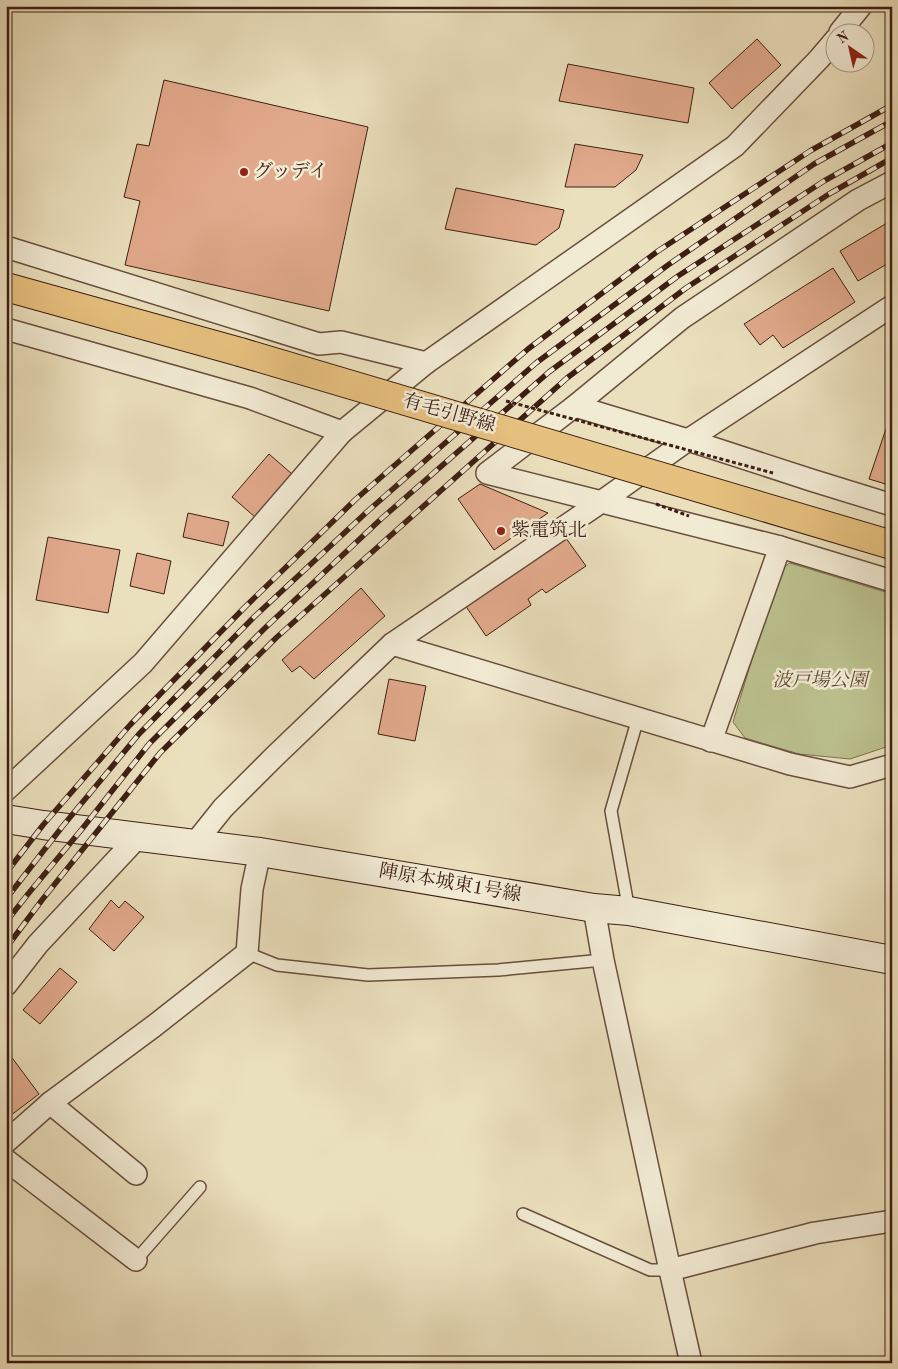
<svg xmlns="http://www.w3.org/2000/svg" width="898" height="1369" font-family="'Old Standard TT','Noto Serif JP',serif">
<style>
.green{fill:#bbc18e;stroke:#7c7050}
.building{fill:#e2aa8c;stroke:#3d1e13}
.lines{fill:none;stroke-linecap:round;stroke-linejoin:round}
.lane-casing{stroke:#684e3e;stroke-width:14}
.street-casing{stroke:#684e3e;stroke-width:24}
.secondary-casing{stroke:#3d1e13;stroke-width:30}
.primary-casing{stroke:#3d1e13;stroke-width:30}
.lane{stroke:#f2ebd4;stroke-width:11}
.street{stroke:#f2ebd4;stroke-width:21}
.secondary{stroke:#f2ebd4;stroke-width:28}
.primary{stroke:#e6c07e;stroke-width:28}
.rail-casing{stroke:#3d1e13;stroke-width:5.5}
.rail{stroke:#f2ebd4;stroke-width:4;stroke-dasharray:11;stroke-linecap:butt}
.primary-bridge-casing{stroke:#3d1e13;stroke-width:30;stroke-linecap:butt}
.path-bridge{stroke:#3d1e13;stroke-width:3;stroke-dasharray:4 2.5;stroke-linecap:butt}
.primary-bridge{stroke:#e6c07e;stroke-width:28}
.poi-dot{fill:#8f2418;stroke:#f2ebd4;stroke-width:2}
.labels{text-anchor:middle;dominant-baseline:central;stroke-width:5;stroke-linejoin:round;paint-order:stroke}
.poi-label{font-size:19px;fill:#3d1e13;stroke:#f2ebd4;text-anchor:start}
.street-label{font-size:19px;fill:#3d1e13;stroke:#f2ebd4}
.park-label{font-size:19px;font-style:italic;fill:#634f38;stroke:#f2ebd4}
</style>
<rect width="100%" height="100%" fill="#ebe0bd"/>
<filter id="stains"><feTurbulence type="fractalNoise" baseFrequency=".004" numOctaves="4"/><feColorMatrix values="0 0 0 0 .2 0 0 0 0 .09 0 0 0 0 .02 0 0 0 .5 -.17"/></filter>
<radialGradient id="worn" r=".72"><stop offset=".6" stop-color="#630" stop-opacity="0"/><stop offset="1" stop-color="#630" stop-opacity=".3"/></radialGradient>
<polygon class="green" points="790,563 892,594 892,745 850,759 799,754 745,738 733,722 779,570"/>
<g class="building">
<polygon points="757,39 781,65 732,109 709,83"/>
<polygon points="568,64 694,88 688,123 559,101"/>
<polygon points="164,80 368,127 329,311 125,265 140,201 124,197 137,144 149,146"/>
<polygon points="575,144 643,155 636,170 615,187 565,187"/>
<polygon points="456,188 564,210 559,228 536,245 445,229"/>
<polygon points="892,220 892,261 858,281 840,251"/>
<polygon points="833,268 855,302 783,348 773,335 760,345 744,324"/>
<polygon points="892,411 892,486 869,479"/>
<polygon points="269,454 292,474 255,517 232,497"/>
<polygon points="480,484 548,513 494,550 458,499"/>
<polygon points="188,513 229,522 223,546 183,537"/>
<polygon points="563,534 586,566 546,593 542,589 528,599 531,605 486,636 465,605"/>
<polygon points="48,537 120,550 108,613 36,600"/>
<polygon points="137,553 171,561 164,594 130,586"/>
<polygon points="361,588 385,616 314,679 300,666 292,672 282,660"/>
<polygon points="389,679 426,686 415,741 378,734"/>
<polygon points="111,900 119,908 125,901 144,917 114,951 89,929"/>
<polygon points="60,968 77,982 40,1024 23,1010"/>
<polygon points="10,1055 39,1094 6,1119 6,1058"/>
</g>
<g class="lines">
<g class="lane-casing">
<g id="lane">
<polyline points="629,911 611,811 638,718"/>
<polyline points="247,953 277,965 368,975 498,970 603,960"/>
<polyline points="523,1214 650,1270 670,1270"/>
<polyline points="136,1260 200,1187"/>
</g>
</g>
<g class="street-casing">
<g id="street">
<polyline points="840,32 861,6"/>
<polyline points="892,182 858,200 682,318 575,406 487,473 780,547 892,581"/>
<polyline points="6,247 319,344 341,342 426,363"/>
<polyline points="6,329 250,398 342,432"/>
<polyline points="575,406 688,440 811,480 892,505"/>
<polyline points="392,644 790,764 850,777 892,765"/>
<polyline points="711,741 780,547"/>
<polyline points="6,790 143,663 342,432 426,363 735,146 819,59 836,39"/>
<polyline points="195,843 223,808 275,756 392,644 601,502 688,440 892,306"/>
<polyline points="594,908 603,960 670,1270 691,1363"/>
<polyline points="6,985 38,944 138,837"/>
<polyline points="50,1103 136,1174"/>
<polyline points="6,1142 50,1103 154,1026 247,953 252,889 260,852"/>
<polyline points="6,1160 136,1260"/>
<polyline points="670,1270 815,1233 892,1221"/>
</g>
</g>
<g class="secondary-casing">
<polyline id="secondary" points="6,819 43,825 260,852 594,908 629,911 892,960"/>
</g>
<g class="primary-casing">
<polyline id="primary" points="6,287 240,352"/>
</g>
<use href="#lane" class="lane"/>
<use href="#street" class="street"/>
<use href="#secondary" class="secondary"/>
<use href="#primary" class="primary"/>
<g class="rail-casing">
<g id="rail">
<polyline points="6,873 43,825 130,725 245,607 356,499 528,349 658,251 810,151 892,105"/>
<polyline points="6,899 62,827 139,734 254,617 369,510 536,363 668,265 814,164 892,121"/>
<polyline points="6,922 28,894 82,829 149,744 265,628 381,519 549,372 678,276 824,181 892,143"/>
<polyline points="6,948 42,900 160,753 277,637 567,378 686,288 829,194 892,158"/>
</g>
</g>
<use href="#rail" class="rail"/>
<g class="primary-bridge-casing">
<polyline id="primary-bridge" points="240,352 892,545"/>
</g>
<g class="path-bridge">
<polyline points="506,401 773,473"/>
<polyline points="656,504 689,516"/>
</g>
<use href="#primary-bridge" class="primary-bridge"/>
</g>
<g class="poi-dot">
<circle cx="244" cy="172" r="5"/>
<circle cx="501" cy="531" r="5"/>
</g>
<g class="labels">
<g class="poi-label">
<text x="254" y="172">グッデイ</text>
<text x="511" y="531">紫電筑北</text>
</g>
<g class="street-label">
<text transform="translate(449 414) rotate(16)">有毛引野線</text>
<text transform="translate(450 884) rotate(10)">陣原本城東1号線</text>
</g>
<g class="park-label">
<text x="820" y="681">波戸場公園</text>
</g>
</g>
<rect width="898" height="1369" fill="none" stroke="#ebe0bd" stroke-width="25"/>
<rect x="8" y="8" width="883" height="1354" fill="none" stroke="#3d1e13" stroke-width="2.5"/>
<rect x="12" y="12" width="873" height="1344" fill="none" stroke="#3d1e13"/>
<g transform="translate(850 48) rotate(326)"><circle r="24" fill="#f2ebd4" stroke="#aa9987"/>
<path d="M0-4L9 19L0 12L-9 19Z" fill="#8f2418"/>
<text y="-8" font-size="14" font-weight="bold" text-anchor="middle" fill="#3d1e13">N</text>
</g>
<rect width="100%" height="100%" filter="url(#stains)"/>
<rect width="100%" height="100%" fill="url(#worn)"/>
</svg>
